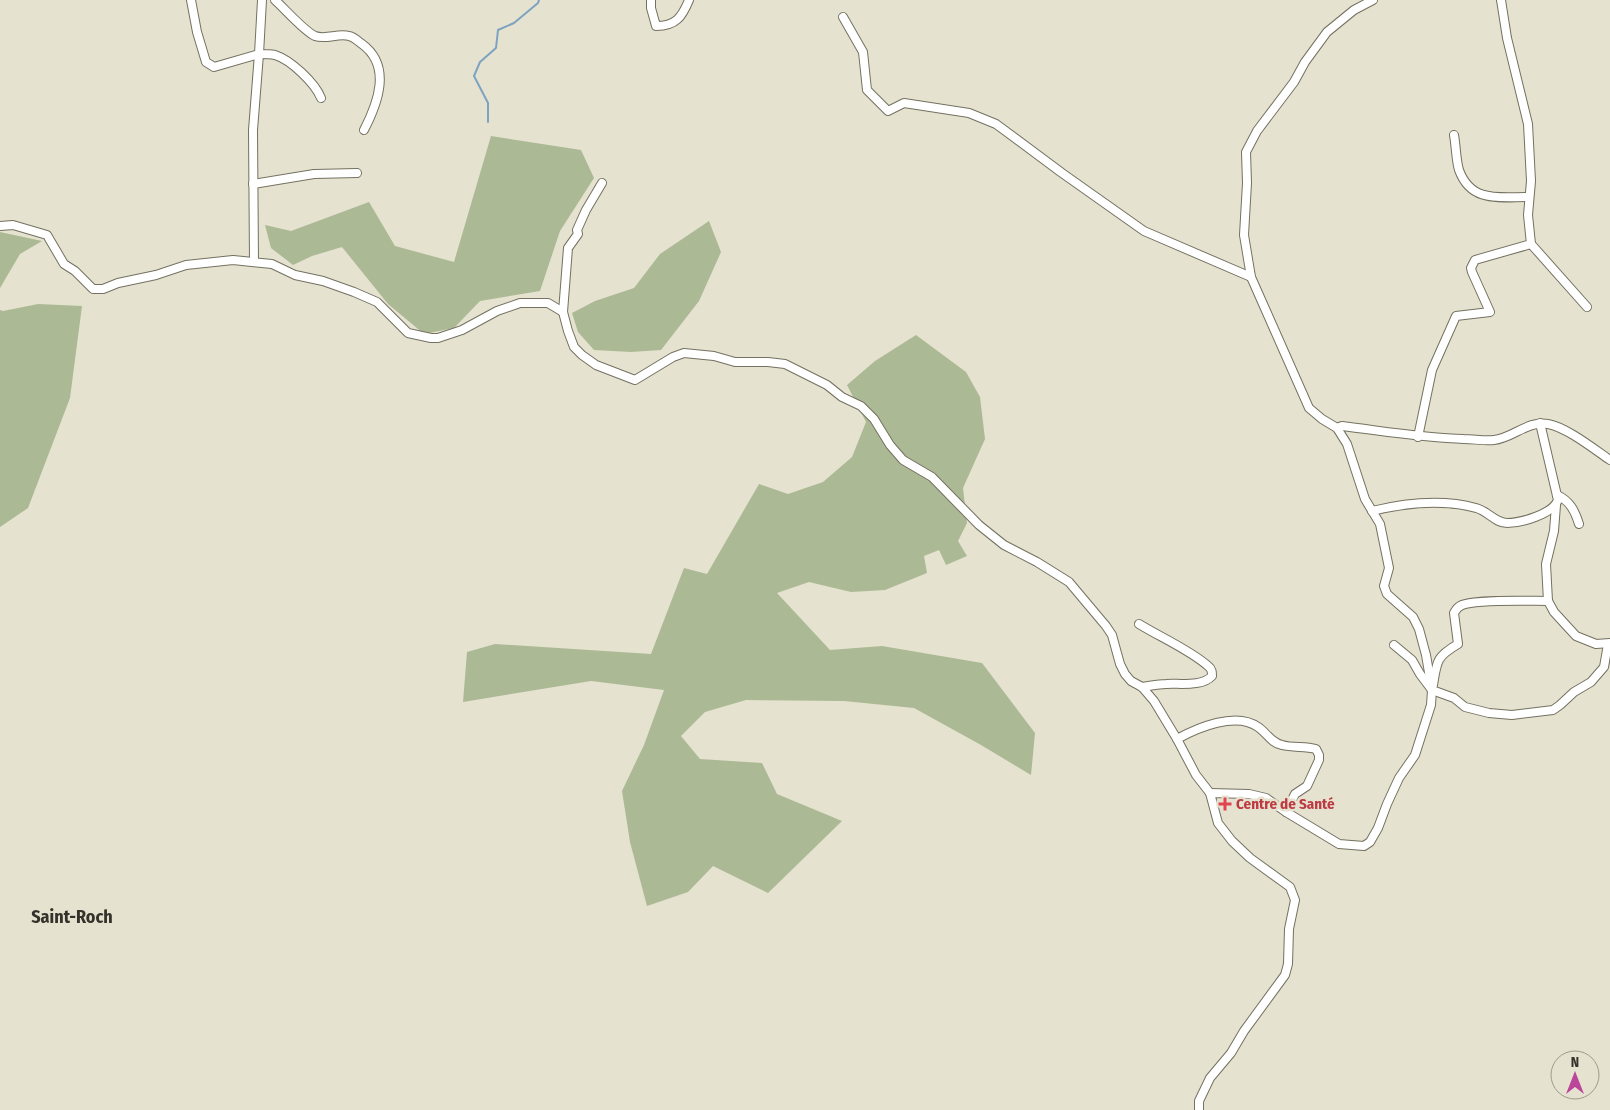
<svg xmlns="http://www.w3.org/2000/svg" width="1610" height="1110" font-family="'Fira Sans Condensed',sans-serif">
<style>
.green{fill:#acb995}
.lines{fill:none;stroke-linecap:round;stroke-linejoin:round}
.stream{stroke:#7da3c1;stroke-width:2}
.minor-casing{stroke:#747161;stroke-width:10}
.minor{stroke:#fff;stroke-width:8}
.health-dot{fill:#e0444e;stroke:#e5e2cf;stroke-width:2}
.labels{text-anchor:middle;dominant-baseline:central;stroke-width:5;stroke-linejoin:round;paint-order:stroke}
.health-label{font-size:15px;font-weight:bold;fill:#be3a42;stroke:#e5e2cf;text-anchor:start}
.quarter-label{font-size:18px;font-weight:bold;fill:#34322b;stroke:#e5e2cf}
</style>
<rect width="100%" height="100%" fill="#e5e2cf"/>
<g class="green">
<polygon points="491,136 581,150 594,178 560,231 540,291 480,301 454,328 424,334 388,304 342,247 312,256 293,265 271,248 265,225 291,231 369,202 395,246 454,262"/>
<polygon points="709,221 721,252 699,301 661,350 631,352 594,350 578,332 572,313 595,301 634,288 660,254"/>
<polygon points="0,232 42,241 20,254 0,288"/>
<polygon points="38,304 82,306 70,398 28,508 0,527 0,310 3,311"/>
<polygon points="916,335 966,372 980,397 985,439 963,488 967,523 958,541 967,556 946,565 939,550 924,556 927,573 885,590 851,592 809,582 777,593 830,650 882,646 982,663 1035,733 1031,775 981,745 914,708 844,701 746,700 705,712 681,736 700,759 762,763 777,794 842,821 768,893 713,866 688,892 647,906 630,842 622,791 644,745 664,690 591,681 463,702 467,652 495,644 651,654 684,568 707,574 759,484 788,494 823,482 852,457 866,422 847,385 875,361"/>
</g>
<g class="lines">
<polyline class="stream" points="488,122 488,103 474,76 480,62 496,48 498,30 514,23 538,3 539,0"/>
<g class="minor-casing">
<g id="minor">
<polyline points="191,0 197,32 206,62 214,67 259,54 253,130 254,262"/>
<path d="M262 0 259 54C265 54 270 54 275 55 291 60 315 83 321 98"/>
<path d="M275 0C285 9 304 31 315 36 326 40 338 33 349 36 354 37 358 41 362 44 392 66 378 103 364 130"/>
<path d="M651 0V8L656 26C676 26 682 17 689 0"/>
<polyline points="843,17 863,52 867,90 888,111 904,103 969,113 996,124 1062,173 1144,231 1251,277"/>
<path d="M1454 135C1456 146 1456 160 1459 170 1471 203 1499 197 1528 197"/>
<polyline points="602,183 586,210 577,230 578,234 568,248 563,312 568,331 574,347 582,355 596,365 635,380 673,357 684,353 714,356 735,362 768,362 785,364 827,385 842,397 861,406 874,419 890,445 903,460 932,477 979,525 1004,545 1037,562 1069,582 1106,626 1112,635 1120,664 1125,674 1131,681 1142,687 1154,701 1177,739 1196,775 1210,793"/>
<polyline points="253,184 314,174 357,173"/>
<polyline points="0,226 13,225 47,235 64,264 75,271 93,289 103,289 118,283 156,275 186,265 233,260 272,264 295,275 323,281 354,292 377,302 408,333 431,338 438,338 462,330 497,311 520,303 548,303 563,312"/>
<polyline points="1531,244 1587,307"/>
<path d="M1337 428 1342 426C1383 431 1423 438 1464 439 1474 439 1484 441 1494 440 1513 438 1528 420 1548 424 1566 427 1594 449 1610 460"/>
<polyline points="1418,437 1432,370 1456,316 1490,312 1472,272 1471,268 1475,260 1531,244 1528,215 1531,181 1528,124 1507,38 1501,0"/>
<path d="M1557 495C1570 501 1575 511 1579 524"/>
<polyline points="1556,505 1554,531 1546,564 1548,601 1554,612 1576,636 1596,644 1610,643"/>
<path d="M1372 511C1405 503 1443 499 1476 508 1488 511 1495 523 1507 523 1521 523 1553 514 1558 500L1540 423"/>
<path d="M1139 624C1160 637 1190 650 1208 666 1212 669 1212 672 1212 676 1202 687 1179 683 1166 684 1158 684 1150 686 1142 687"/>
<polyline points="1394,645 1412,660 1420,674 1432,690 1454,698 1465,707 1489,713 1512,715 1553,710 1560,705 1574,692 1591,682 1604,667 1608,644"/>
<path d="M1433 685C1437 661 1436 657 1458 644L1454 613C1456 610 1457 607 1462 605 1478 599 1528 601 1548 601"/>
<path d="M1177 739C1197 728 1236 711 1258 727 1266 732 1271 743 1282 745 1293 748 1305 746 1316 749L1319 755V760L1307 786 1295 794 1286 812"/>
<polyline points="1199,1110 1199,1101 1210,1078 1231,1053 1244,1031 1285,975 1288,964 1289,929 1295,900 1290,887 1250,858 1232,841 1218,823 1210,793 1249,794 1266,798 1286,812 1339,844 1364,846 1370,842 1378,828 1387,804 1399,778 1415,755 1431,705 1432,690 1426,655 1419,629 1413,617 1387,594 1384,586 1389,568 1380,524 1365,499 1347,444 1337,428 1322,419 1309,408 1251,277 1244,235 1247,183 1246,152 1257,131 1294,82 1305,62 1327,32 1354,10 1373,0"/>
</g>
</g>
<use href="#minor" class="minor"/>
</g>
<path class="health-dot" d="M1222.5 796.5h5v5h5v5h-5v5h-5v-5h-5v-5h5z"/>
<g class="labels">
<g class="health-label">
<text x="1236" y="804">Centre de Santé</text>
</g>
<g class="quarter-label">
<text x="72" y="917">Saint-Roch</text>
</g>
</g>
<g transform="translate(1575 1075)"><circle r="24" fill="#e5e2cf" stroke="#9e9c8d"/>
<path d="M0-4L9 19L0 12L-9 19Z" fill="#bc459c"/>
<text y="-8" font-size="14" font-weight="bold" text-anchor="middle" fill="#34322b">N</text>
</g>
</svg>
